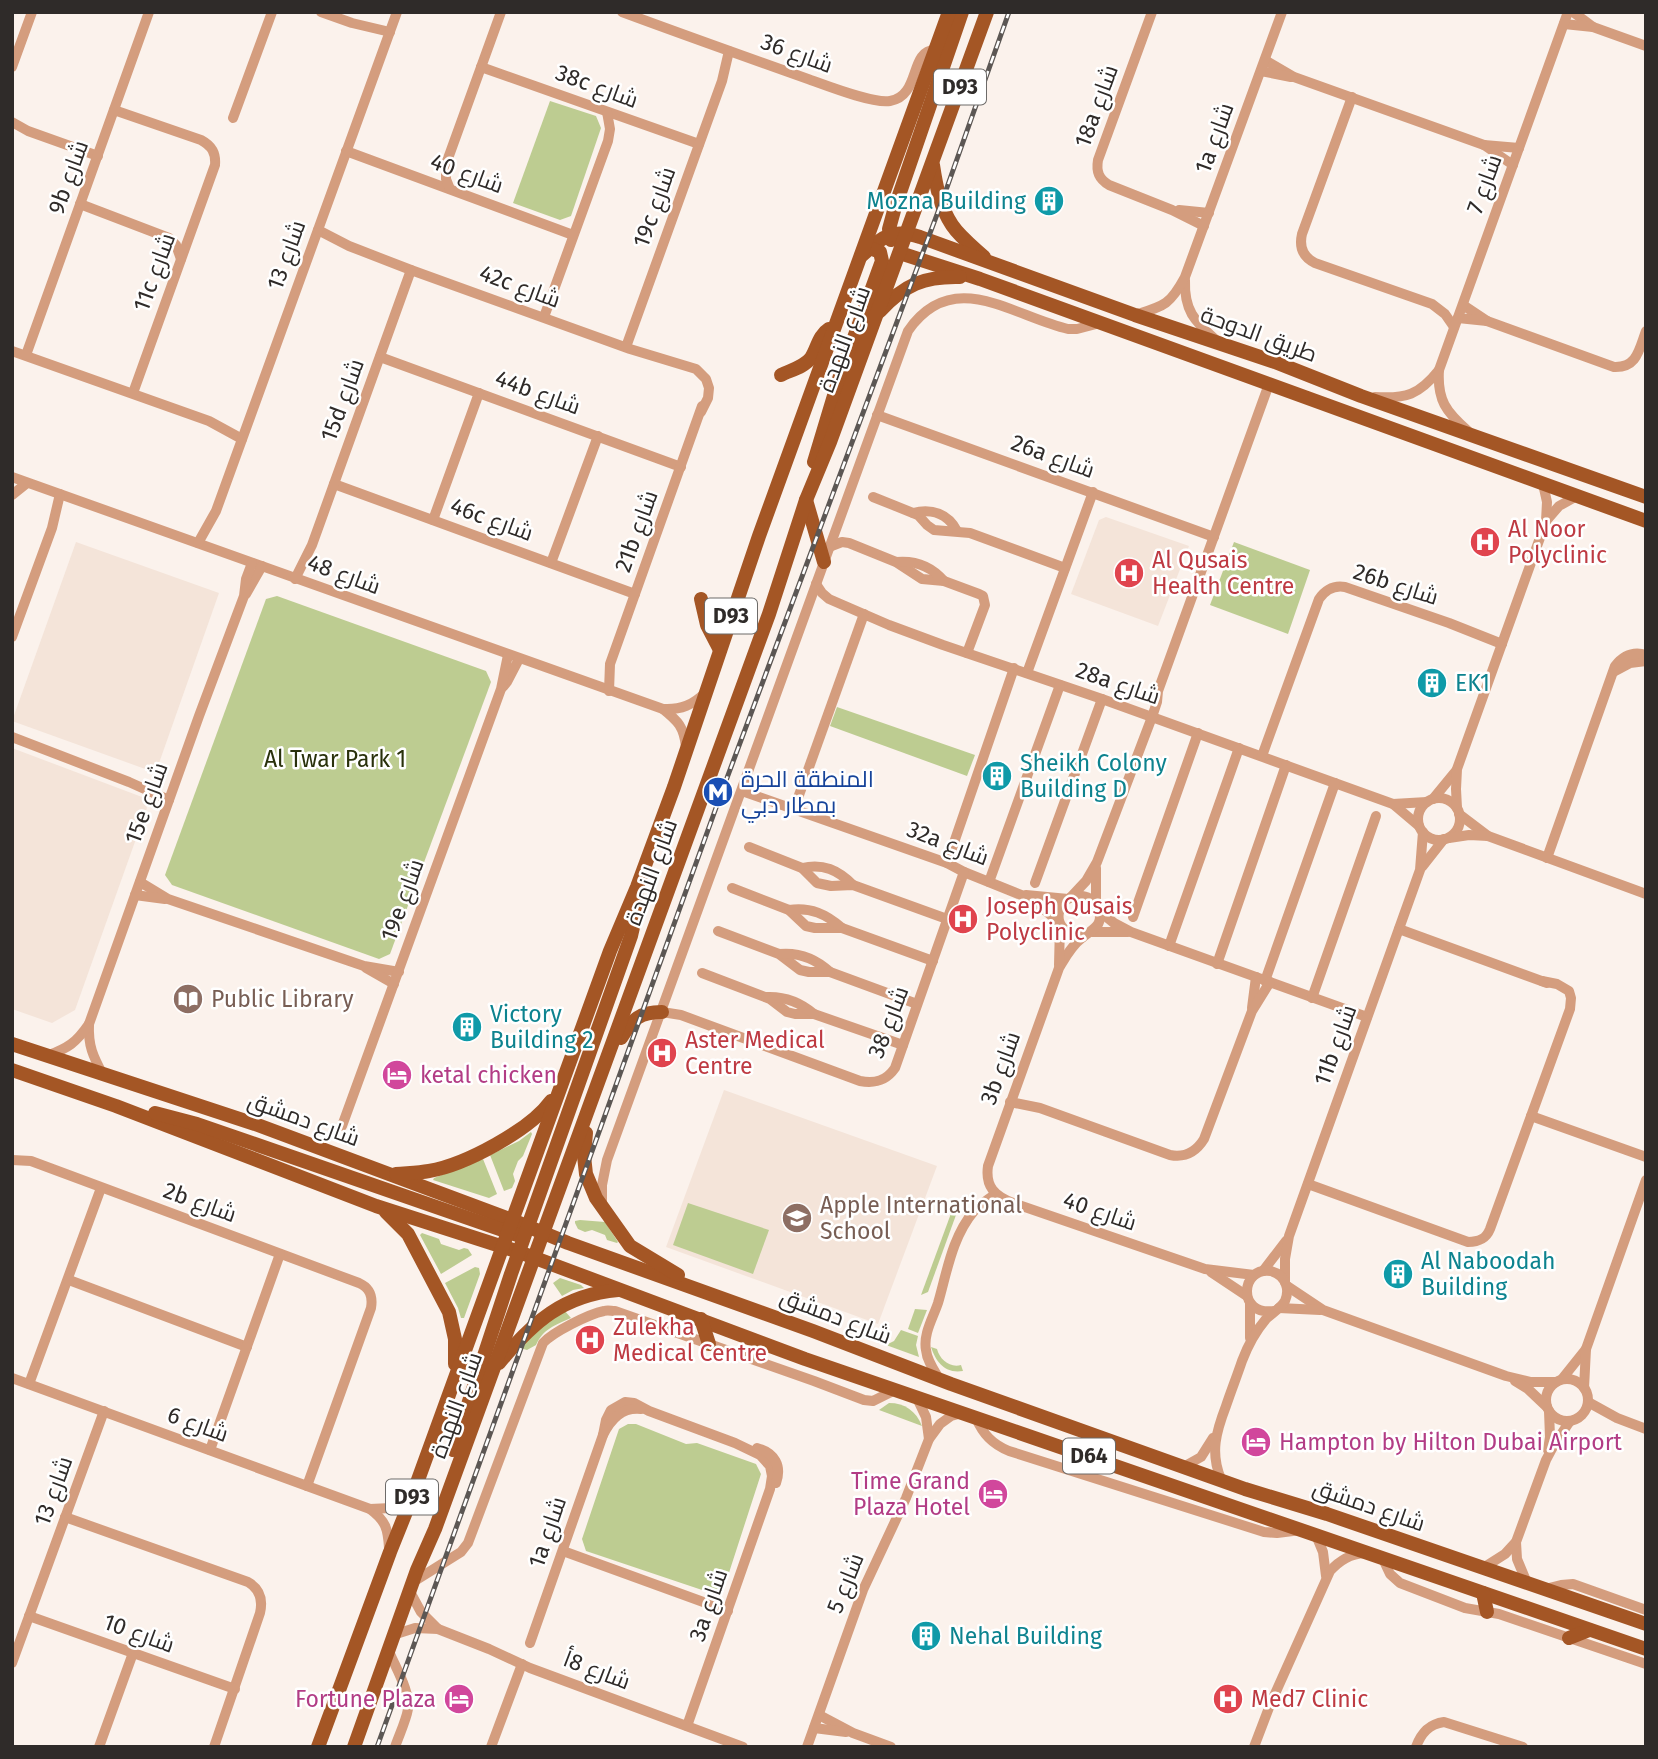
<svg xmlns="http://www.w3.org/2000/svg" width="1658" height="1759" font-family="'Fira Sans',Cairo,sans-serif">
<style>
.built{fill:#f4e4d9}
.green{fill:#bdcc91}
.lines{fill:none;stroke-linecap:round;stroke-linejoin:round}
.minor{stroke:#d49d7e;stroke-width:10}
.major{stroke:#a45625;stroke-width:14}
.rail-casing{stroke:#5c5754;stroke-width:5}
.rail{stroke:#fff;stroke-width:2.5;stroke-dasharray:8;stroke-linecap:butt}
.labels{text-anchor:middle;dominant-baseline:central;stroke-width:5;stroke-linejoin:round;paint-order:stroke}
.shield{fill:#fff;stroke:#6d6b69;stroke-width:2}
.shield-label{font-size:21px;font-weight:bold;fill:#2f2b29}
.street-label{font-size:23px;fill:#2f2b29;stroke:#fff}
.culture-label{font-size:23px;fill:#0d838f;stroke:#fff;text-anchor:start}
.health-label{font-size:23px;fill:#be3a42;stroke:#fff;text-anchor:start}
.park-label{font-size:23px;fill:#29310b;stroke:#fff}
.transit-label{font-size:23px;fill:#164399;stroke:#fff;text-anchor:start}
.education-label{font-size:23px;fill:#785e54;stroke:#fff;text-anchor:start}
.hotel-label{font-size:23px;fill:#b23c85;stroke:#fff;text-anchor:start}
</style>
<rect width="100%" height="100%" fill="#fbf2ec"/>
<g class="built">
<polygon points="1106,517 1189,546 1158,626 1071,594 1099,520"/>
<polygon points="76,542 219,593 158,766 148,770 12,721"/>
<polygon points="12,748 142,797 147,808 75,1010 52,1023 12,1009"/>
<polygon points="724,1090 937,1166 878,1324 666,1247"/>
</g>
<g class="green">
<polygon points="550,101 596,116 601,128 571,216 560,220 513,203"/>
<polygon points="1234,542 1310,570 1288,634 1210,605"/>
<polygon points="277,596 486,671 491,682 390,954 379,959 172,885 165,875 266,599"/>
<polygon points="837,707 975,755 967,776 830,726"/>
<polygon points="531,1132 532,1134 523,1156 518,1161 513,1174 515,1181 512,1188 504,1191 490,1155 519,1141"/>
<polygon points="483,1159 497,1194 489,1198 433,1180 434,1178"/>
<polygon points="688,1203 769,1230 753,1274 673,1245"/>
<polygon points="953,1208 956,1215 928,1292 921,1295"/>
<polygon points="580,1220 605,1222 618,1242 617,1243 607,1240 605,1235 592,1230 585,1232 578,1229 575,1223 575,1221"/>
<polygon points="422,1233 439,1239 441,1244 459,1250 464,1248 468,1249 472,1255 441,1274 420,1235"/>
<polygon points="475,1267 479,1268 480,1274 464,1318 461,1318 458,1308 445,1283"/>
<polygon points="560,1278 581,1285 584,1288 573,1290 562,1296 553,1283"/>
<polygon points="915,1309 927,1310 918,1333 908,1329"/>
<path d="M564 1310 571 1318C555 1325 543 1329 536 1345L527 1350 516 1347Z"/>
<polygon points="901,1330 918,1336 916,1345 919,1357 886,1345 894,1341"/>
<path d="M931 1347 937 1349C940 1360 950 1368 961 1365L963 1371C945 1374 936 1362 931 1347Z"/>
<path d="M889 1403C905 1403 916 1411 922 1426L879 1410Z"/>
<polygon points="628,1424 636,1424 686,1444 697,1443 756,1464 761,1474 725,1585 711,1593 586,1551 582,1539 619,1429"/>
</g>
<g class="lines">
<g class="minor">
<polyline points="321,12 352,23 390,32"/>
<path d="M622 12C684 35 746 57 808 79 825 85 873 104 890 101 921 96 909 50 935 50"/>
<path d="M1152 12 1098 160C1096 172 1099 179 1109 185L1172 210 1204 226"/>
<polyline points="1573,12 1593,27"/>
<polyline points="1564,24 1593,27 1646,46"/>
<polyline points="1265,60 1294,77 1484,145 1513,165"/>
<polyline points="12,67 32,12"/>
<polyline points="481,67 699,144"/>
<polyline points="1261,71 1291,77"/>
<path d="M1352 97 1302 234C1299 247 1303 257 1315 263L1432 304 1445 314 1454 327"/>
<path d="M114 110 201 140C212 146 216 153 215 165L133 393"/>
<polyline points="233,118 272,12"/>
<polyline points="12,122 28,131 98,156"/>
<polyline points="1484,145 1519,148"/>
<polyline points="346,151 573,235"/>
<polyline points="450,189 446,179 446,164 501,12"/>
<polyline points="80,204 169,238 176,245 181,259"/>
<polyline points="1179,210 1209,213"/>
<polyline points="318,230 349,246 411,270 630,349 696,369 706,379 709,388 708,398 701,412"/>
<path d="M1185 280C1184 310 1194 321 1216 340"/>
<polyline points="1463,305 1487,321"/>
<path d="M1135 315C1164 306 1170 305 1185 277L1282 12"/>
<polyline points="544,317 608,141 610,129 607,112"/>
<path d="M1458 318 1487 321 1614 367C1637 368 1639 350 1646 331"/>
<polyline points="626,347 722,81 729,51"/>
<polyline points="12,351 209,421 242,439"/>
<polyline points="26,355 149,12"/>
<polyline points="380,357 681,467"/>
<path d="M1375 397C1406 399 1419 395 1439 370"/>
<polyline points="877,415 1214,537"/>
<path d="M1468 431C1446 412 1437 400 1439 370L1568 12"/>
<path d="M12 477 663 709C681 710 693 705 706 692"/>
<polyline points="334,484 635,594"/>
<polyline points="12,495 27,483"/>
<polyline points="873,497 918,515 927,525 934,530 970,533 1065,568"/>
<path d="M913 513C932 508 948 514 957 531"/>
<polyline points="433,520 479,393"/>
<polyline points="1546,521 1559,506 1577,496"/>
<polyline points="198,543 216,511 397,12"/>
<polyline points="829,547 842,542 849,543 896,562 922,579 944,581 979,594 983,596 985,605 967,653"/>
<path d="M896 562C916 560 931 566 944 581"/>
<polyline points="551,563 598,436"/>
<polyline points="295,579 312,545 411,270"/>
<polyline points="816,584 822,593 829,599 889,625 943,645 1102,699 1393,804 1419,826"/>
<polyline points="246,594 262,566"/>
<polyline points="12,637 52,528 60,494"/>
<polyline points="1615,671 1630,663 1646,661"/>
<polyline points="1027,673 1093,492"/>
<polyline points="503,687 507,682 519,659"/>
<polyline points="609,691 610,664 702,406"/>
<path d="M663 709C678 721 684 727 686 747"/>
<polyline points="12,737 129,782 169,800"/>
<path d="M1262 756 1319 599C1326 589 1334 585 1345 587L1449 623 1502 644"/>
<polyline points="742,791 947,863 964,872 1031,899 1059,922"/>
<circle cx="1439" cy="819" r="21"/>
<polyline points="1433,799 1456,771"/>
<polyline points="1393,804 1427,802"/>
<polyline points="1457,808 1456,789 1457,769 1546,521 1547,502 1543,484"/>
<polyline points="794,809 864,614"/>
<polyline points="1459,814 1488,836 1646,894"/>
<polyline points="1449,838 1469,835 1488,836"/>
<polyline points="749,847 802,868 817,883 831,886 853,885 947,919"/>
<path d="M1547 858 1615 666C1623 656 1633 651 1646 655"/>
<polyline points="947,863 1014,668"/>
<polyline points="1422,867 1444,839"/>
<path d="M802 868C823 863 838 870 853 885"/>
<polyline points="140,882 168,899 364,966 399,972"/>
<polyline points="989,882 1060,685"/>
<polyline points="1035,883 1102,699"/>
<polyline points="732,888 789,910 806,926 815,928 842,928 933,961"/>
<polyline points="135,895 165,899"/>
<polyline points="1026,895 1068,899"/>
<polyline points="1071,897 1086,881 1097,862 1152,717 1157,702 1158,691 1269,384"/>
<polyline points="1096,904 1096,868"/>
<path d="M789 910C811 907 826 914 842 928"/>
<polyline points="1098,910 1114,923 1131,932 1367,1017"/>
<polyline points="1133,917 1198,733"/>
<polyline points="1399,929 1547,983"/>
<polyline points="718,931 779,954 800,970 809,972 830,972 917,1004"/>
<polyline points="1092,932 1128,932"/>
<path d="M1083 936C1068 936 1054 925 1060 909 1066 892 1091 891 1098 908 1105 926 1092 929 1082 938 1072 945 1065 958 1059 968L988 1166C985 1187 995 1196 1013 1203L1205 1269 1254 1275"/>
<polyline points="1169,946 1239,748"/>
<path d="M779 954C799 952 815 958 830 972"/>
<polyline points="1217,964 1286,765"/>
<polyline points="1059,965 1060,925"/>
<polyline points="366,968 394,984"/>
<polyline points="702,973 770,999 787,1012 795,1014 814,1014 903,1045"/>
<polyline points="1265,981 1335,783"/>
<path d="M766 997C785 996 800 1002 814 1014"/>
<polyline points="1312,998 1376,816"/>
<polyline points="1252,1008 1256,977"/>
<path d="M662 1012 681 1015 860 1081C875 1084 886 1081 895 1068L964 872"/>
<path d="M89 1024C88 1046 93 1056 103 1075"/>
<path d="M47 1056C68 1048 76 1043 89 1024L199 716 244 596 246 579 252 563"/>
<path d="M1010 1102 1040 1108 1170 1155C1185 1158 1196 1152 1204 1139L1252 1011 1270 982"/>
<polyline points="1531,1116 1646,1157"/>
<polyline points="342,1126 501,689 508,655"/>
<path d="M12 1160 31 1161 359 1283C370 1288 373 1296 371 1308L307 1486"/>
<path d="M1308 1184 1468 1242C1479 1242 1486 1239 1490 1229L1570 1009 1571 998 1569 991 1557 984 1542 981"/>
<path d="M602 1207V1185L607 1160 908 331C953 266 1012 316 1068 329H1077L1100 323"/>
<polyline points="1263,1271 1286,1241"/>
<polyline points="1211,1272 1247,1296"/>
<polyline points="69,1280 247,1347"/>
<polyline points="1285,1282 1285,1259 1289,1236 1420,870 1423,832"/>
<polyline points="1287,1286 1323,1310 1506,1376 1531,1382 1556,1382"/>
<polyline points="1250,1303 1250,1338"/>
<polyline points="1279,1308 1320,1310"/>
<path d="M12 1378 370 1509C386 1521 388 1529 389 1548"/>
<polyline points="1562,1379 1586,1349"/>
<circle cx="1567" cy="1400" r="21"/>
<path d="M940 1380C934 1370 927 1361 926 1350 923 1334 933 1318 938 1303 947 1272 952 1237 974 1211 981 1204 988 1199 996 1194"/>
<polyline points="1515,1381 1528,1389 1547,1407"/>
<polyline points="29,1384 101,1188"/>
<polyline points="1584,1388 1586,1349 1646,1180"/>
<polyline points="917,1398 926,1417 929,1439"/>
<polyline points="1588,1402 1617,1418 1646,1429"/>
<path d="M976 1418C983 1434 992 1444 1009 1451L1264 1532 1277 1533 1301 1530"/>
<polyline points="603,1435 606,1420 611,1410 625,1402 634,1403 649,1411 735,1443 760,1455 770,1466 772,1476 770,1489 687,1726"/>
<path d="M757 1448C775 1453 782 1466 776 1483"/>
<polyline points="210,1450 280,1254"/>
<polyline points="1548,1450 1550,1437 1549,1411"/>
<polyline points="1185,1466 1201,1457 1213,1438"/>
<path d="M1221 1479C1210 1453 1216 1432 1226 1406 1231 1391 1237 1376 1242 1361 1248 1345 1255 1332 1266 1319 1272 1313 1281 1308 1285 1301 1287 1296 1288 1290 1286 1285 1284 1278 1278 1273 1271 1271 1241 1266 1236 1316 1274 1311"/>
<polyline points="370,1509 391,1508 410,1502"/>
<path d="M65 1517 248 1582C260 1589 263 1600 260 1613L214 1747"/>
<polyline points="1316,1535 1323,1552 1326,1576"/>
<polyline points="1516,1542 1517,1559 1527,1583"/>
<polyline points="563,1551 728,1611"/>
<polyline points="1383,1559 1390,1574 1400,1583 1465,1608 1499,1614 1646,1664"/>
<polyline points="1483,1568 1505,1554 1516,1542 1546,1460 1554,1445 1570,1421"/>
<path d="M413 1582 461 1552 468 1543 543 1343C553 1332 589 1314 604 1311 608 1310 611 1311 615 1311L814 1381 864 1400 873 1401 895 1390"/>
<polyline points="1545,1589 1561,1585 1573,1584 1646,1610"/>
<polyline points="409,1590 421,1612 438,1629"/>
<polyline points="29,1616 235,1689"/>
<polyline points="393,1635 415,1628 438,1629 489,1649 530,1668 743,1747"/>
<path d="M530 1643 603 1435C611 1419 622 1407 641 1409"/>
<path d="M388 1649C394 1665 411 1692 408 1709 406 1721 399 1735 395 1747"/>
<polyline points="12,1663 104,1411"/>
<polyline points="819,1715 853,1733 891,1747"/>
<polyline points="814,1728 846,1732"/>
<polyline points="99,1747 133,1653"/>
<polyline points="491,1747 522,1664"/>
<polyline points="807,1747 863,1590 906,1498 929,1439 940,1424 951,1416 962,1413"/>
<path d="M1254 1747 1270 1705 1330 1571C1340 1560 1350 1554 1365 1553"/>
<path d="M1416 1747C1421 1733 1429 1724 1444 1722L1523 1747"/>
</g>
<g class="major">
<path d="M933 165C936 185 940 207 952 225 960 237 973 247 984 257"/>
<polyline points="891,240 889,229 895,207 962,12"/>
<polyline points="900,253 980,279 1646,521"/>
<path d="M861 256C883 237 890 228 920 237L1135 315 1275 362 1361 396 1646 497"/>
<path d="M880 311C904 285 924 276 960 277"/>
<path d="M781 375C791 370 804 367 811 358 818 347 818 336 829 329"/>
<polyline points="814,462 839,379 882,261 880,252 870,248"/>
<polyline points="806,500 824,562"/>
<polyline points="701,599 707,625 720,650"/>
<path d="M621 1038C633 1019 639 1012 662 1012"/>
<polyline points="12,1044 255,1124 512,1220 568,1243 813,1331 951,1384 1245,1489 1327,1514 1646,1624"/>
<polyline points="12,1070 116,1106 376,1206 519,1252 805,1359 1646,1649"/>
<polyline points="155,1113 197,1124 517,1235"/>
<polyline points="586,1133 584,1156 586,1174 596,1198 630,1246 678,1275"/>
<path d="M396 1174C407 1173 418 1173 429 1171 465 1165 530 1130 551 1101"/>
<polyline points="386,1212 408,1234 449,1312 455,1339 455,1364"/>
<polyline points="701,1319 709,1344"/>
<path d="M499 1363C533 1322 563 1295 618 1290"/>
<polyline points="453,1450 511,1274 631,936 636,914 637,895"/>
<polyline points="1483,1593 1487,1612"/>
<polyline points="1569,1638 1589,1630"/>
<polyline points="318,1747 390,1552 410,1502 610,951 637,887 674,787 759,536 949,12"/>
<polyline points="354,1747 417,1570 435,1529 769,614 806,500 830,442 987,12"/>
</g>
<g class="rail-casing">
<polyline id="rail" points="377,1747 721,794 945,193 1009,12"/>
</g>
<use href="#rail" class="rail"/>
</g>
<defs>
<g id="building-disc" transform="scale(1.575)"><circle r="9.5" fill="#0f9aa8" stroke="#fff"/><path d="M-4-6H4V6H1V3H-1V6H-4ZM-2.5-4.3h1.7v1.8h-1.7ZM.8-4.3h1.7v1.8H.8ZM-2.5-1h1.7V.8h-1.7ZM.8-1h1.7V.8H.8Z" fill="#fff"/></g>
<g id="hospital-disc" transform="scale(1.575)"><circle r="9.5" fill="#e0444e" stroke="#fff"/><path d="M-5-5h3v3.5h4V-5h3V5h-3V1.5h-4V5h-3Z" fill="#fff"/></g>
<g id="metro-disc" transform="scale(1.575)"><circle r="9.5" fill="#1a4fb4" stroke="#fff"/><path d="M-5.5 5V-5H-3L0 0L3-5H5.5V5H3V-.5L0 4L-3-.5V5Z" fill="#fff"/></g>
<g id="library-disc" transform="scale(1.575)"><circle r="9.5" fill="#8d6e63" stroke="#fff"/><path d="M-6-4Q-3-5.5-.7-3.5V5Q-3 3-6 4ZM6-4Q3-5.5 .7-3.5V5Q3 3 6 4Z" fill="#fff"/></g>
<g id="hotel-disc" transform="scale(1.575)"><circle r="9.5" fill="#d1479c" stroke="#fff"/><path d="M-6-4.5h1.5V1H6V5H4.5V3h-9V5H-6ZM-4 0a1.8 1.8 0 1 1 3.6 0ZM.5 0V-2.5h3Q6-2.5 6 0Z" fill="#fff"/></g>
<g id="school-disc" transform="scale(1.575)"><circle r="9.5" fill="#8d6e63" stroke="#fff"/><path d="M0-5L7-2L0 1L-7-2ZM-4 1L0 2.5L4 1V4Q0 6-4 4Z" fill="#fff"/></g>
</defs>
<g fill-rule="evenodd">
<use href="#building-disc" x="1049" y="201"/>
<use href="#hospital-disc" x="1485" y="542"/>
<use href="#hospital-disc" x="1129" y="573"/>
<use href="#building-disc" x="1432" y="683"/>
<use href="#building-disc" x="997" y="776"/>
<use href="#metro-disc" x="718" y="792"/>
<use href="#hospital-disc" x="963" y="919"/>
<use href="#library-disc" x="188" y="999"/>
<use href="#building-disc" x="467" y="1027"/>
<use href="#hospital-disc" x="662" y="1053"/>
<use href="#hotel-disc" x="397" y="1075"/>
<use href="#school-disc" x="797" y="1218"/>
<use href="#building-disc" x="1398" y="1274"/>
<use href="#hospital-disc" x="590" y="1340"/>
<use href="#hotel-disc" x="1256" y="1442"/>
<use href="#hotel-disc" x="993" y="1494"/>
<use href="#building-disc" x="926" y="1636"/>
<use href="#hotel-disc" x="459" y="1699"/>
<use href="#hospital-disc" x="1228" y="1699"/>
</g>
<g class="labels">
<g class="shield">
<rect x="934" y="69.5" width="52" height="35" rx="5"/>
<rect x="705" y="598.5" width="52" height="35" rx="5"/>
<rect x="1063" y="1438.5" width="52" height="35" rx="5"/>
<rect x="386" y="1479.5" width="52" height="35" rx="5"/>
</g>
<g class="shield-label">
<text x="960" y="87">D93</text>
<text x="731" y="616">D93</text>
<text x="1089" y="1456">D64</text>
<text x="412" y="1497">D93</text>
</g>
<g class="street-label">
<text transform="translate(797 53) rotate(20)">شارع 36</text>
<text transform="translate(597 86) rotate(20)">38c شارع</text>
<text transform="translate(1096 106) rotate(-70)">18a شارع</text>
<text transform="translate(1214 138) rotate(-70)">1a شارع</text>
<text transform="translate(467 173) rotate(20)">شارع 40</text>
<text transform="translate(68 177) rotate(-70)">9b شارع</text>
<text transform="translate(1484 184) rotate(-70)">شارع 7</text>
<text transform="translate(654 207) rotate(-70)">19c شارع</text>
<text transform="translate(286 255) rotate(-70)">شارع 13</text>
<text transform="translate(154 272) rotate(-70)">11c شارع</text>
<text transform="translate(520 286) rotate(20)">42c شارع</text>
<text transform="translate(1259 334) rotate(20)">طريق الدوحة</text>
<text transform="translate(844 339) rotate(-70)">شارع النهدة</text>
<text transform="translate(538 392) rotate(20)">44b شارع</text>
<text transform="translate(342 400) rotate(-70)">15d شارع</text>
<text transform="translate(1053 456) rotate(20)">26a شارع</text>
<text transform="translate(492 519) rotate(20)">46c شارع</text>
<text transform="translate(636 531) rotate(-70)">21b شارع</text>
<text transform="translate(344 574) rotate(20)">شارع 48</text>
<text transform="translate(1396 584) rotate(18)">26b شارع</text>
<text transform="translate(1118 683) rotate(19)">28a شارع</text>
<text transform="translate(146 803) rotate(-70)">15e شارع</text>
<text transform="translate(948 843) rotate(21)">32a شارع</text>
<text transform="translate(651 872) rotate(-70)">شارع النهدة</text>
<text transform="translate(402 900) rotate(-70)">19e شارع</text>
<text transform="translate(888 1022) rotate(-69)">شارع 38</text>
<text transform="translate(1335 1045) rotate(-70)">11b شارع</text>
<text transform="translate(1000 1068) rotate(-70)">3b شارع</text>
<text transform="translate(304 1119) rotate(20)">شارع دمشق</text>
<text transform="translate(200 1202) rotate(20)">2b شارع</text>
<text transform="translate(1100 1211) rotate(19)">شارع 40</text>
<text transform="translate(836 1316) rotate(21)">شارع دمشق</text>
<text transform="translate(456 1405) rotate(-70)">شارع النهدة</text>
<text transform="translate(198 1424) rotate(20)">شارع 6</text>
<text transform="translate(53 1491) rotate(-70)">شارع 13</text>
<text transform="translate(1369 1505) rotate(19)">شارع دمشق</text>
<text transform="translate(547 1532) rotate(-71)">1a شارع</text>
<text transform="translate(845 1583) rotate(-68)">شارع 5</text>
<text transform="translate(708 1605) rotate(-71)">3a شارع</text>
<text transform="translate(139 1633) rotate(20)">شارع 10</text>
<text transform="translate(597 1670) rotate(21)">شارع 8أ</text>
</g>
<g class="culture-label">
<text x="1026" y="201" text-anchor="end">Mozna Building</text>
<text x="1455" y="683">EK1</text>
<text x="1020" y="763">Sheikh Colony<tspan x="1020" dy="26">Building D</tspan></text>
<text x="490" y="1014">Victory<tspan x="490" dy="26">Building 2</tspan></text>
<text x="1421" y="1261">Al Naboodah<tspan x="1421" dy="26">Building</tspan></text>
<text x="949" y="1636">Nehal Building</text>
</g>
<g class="health-label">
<text x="1508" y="529">Al Noor<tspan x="1508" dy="26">Polyclinic</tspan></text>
<text x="1152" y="560">Al Qusais<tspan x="1152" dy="26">Health Centre</tspan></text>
<text x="986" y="906">Joseph Qusais<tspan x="986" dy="26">Polyclinic</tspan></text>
<text x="685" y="1040">Aster Medical<tspan x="685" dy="26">Centre</tspan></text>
<text x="613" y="1327">Zulekha<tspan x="613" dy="26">Medical Centre</tspan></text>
<text x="1251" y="1699">Med7 Clinic</text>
</g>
<g class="park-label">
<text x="335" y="759">Al Twar Park 1</text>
</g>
<g class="transit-label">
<text x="741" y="779">المنطقة الحرة<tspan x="741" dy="26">بمطار دبي</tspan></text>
</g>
<g class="education-label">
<text x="211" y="999">Public Library</text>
<text x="820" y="1205">Apple International<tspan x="820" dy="26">School</tspan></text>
</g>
<g class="hotel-label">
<text x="420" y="1075">ketal chicken</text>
<text x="1279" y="1442">Hampton by Hilton Dubai Airport</text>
<text x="970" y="1481" text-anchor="end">Time Grand<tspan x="970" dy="26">Plaza Hotel</tspan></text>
<text x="436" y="1699" text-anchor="end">Fortune Plaza</text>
</g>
</g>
<rect width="1658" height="1759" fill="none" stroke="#2f2b29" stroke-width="28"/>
</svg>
